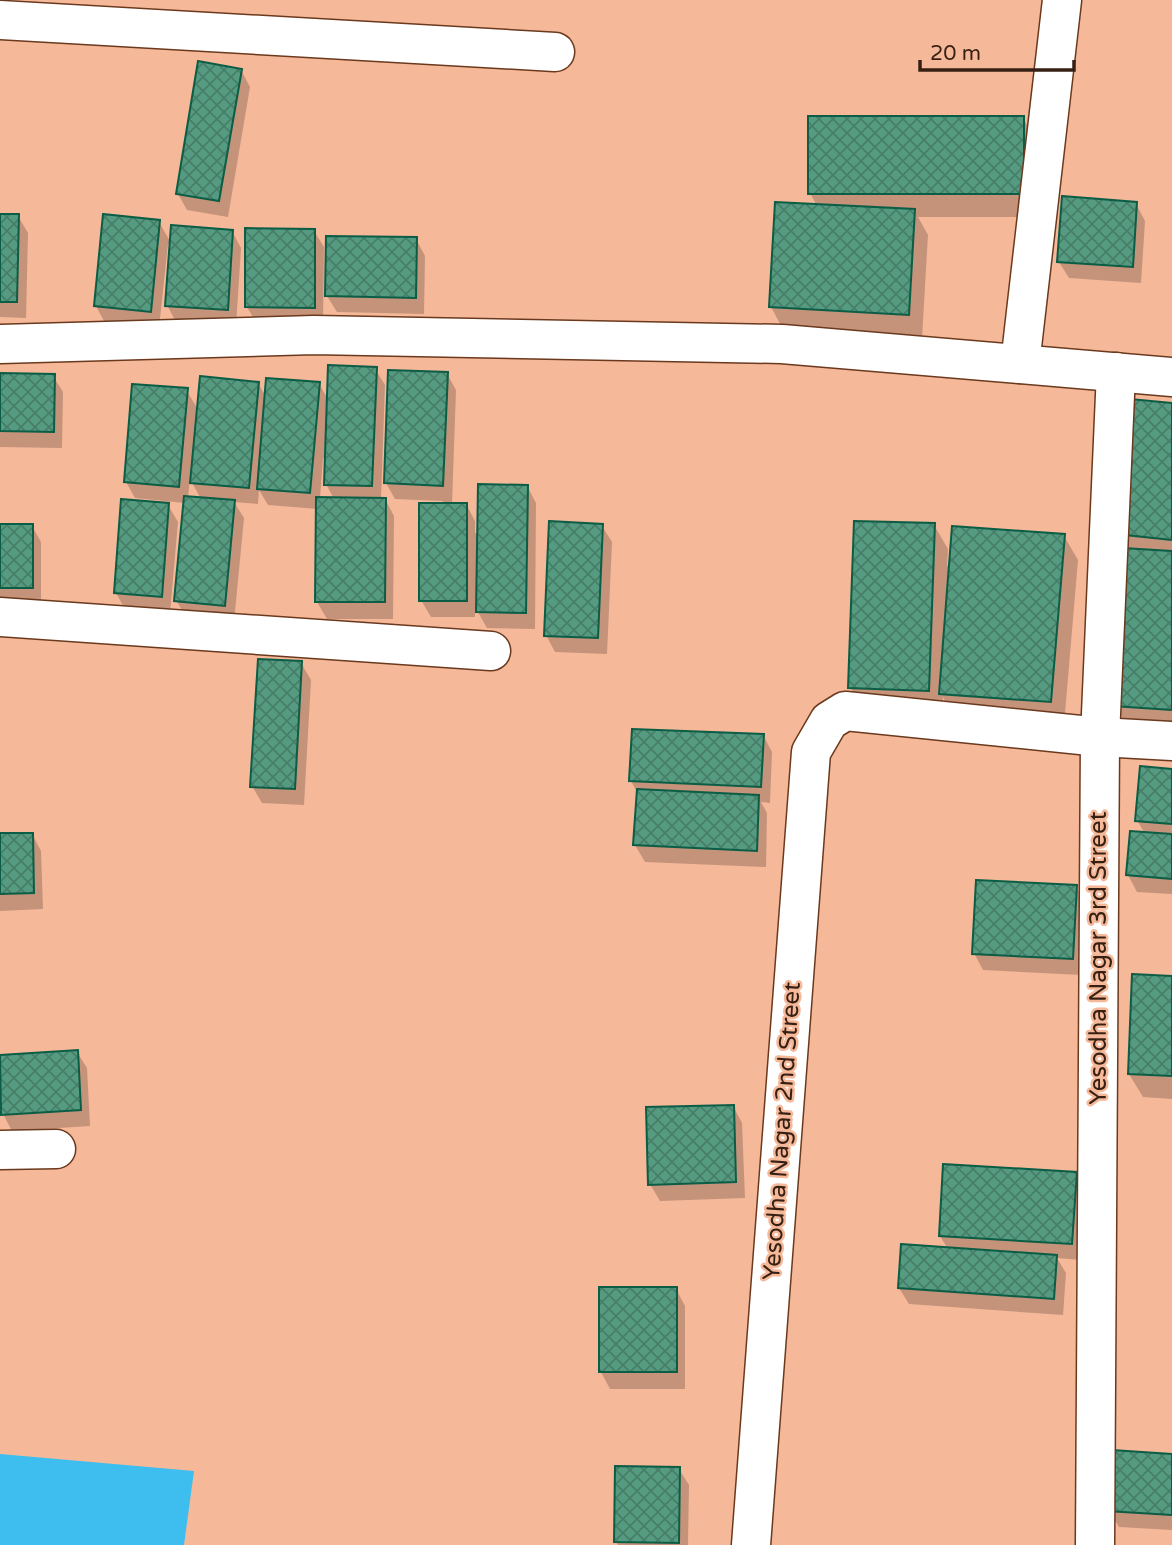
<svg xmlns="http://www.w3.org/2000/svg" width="1172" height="1545" font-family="'Varela Round',sans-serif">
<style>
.water{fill:#3ebeef}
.shadow{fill:#0003;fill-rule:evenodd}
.building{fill:url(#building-cross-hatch);stroke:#0c5d46;stroke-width:2}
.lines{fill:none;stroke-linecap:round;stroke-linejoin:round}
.minor-casing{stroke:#6b391d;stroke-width:41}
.minor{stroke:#fff;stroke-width:38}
.labels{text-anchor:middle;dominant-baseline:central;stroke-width:5;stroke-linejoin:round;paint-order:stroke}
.street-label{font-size:24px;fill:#361f13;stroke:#f5b899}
</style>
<defs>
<pattern id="building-cross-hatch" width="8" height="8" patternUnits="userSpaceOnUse" patternTransform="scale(1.75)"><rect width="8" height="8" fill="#559b81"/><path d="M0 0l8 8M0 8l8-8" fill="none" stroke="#477e68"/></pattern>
</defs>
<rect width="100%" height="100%" fill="#f5b899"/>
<polygon class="water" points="0,1454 194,1471 184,1545 0,1545"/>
<g class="shadow">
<polygon points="241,70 250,87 228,217 187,210 178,194"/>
<polygon points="1023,118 1037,142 1037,217 918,217 928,235 922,338 784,331 771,307 817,206 810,193"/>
<polygon points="1136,204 1145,221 1141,283 1069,278 1059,262"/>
<polygon points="0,216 18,216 28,233 26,318 0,317"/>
<polygon points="159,222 171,243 232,231 241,248 236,326 176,322 167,305 171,244 168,244 159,328 105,323 96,306"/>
<polygon points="314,231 324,247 323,324 257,324 247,307"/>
<polygon points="416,239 425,256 424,314 337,312 327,296"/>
<path d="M375 369 385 385 381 499H385L394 516 393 619H327L317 602 318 509 268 505 259 490 258 504 234 502 244 518 234 622 186 617 176 600 185 503 135 498 126 482 186 390 199 411 258 383 266 397 319 384 329 401ZM323 458 326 459V484L334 499 320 498ZM190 479 201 499 188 498Z"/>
<polygon points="0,374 53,376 63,392 62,448 0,447"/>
<polygon points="447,374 456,390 452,504 466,504 475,521 475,533 479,533 527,486 536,503 535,629 487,628 475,607 475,617 431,617 421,600 443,501 395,499 386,483"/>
<polygon points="1172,405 1172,732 1129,729 1115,705 1118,534"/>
<polygon points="168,505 178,522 170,613 125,609 116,593"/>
<polygon points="934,525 948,549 947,566 1064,536 1078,560 1064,725 954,717 943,697 942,714 864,711 850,687"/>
<polygon points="0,526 32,526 41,542 41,604 0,604"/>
<polygon points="602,526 612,542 607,654 555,652 546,635"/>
<polygon points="301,663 311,680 304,805 262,803 252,786"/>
<polygon points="763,735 772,752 770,803 761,802 767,813 766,867 645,862 635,845 638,794 631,781"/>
<polygon points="1172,771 1172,894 1137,892 1128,875 1145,834 1137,820"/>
<polygon points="32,834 41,851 43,909 0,911 0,835"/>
<polygon points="1076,887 1086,904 1082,975 983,970 974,953"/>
<polygon points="1172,978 1172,1099 1143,1097 1129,1074"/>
<polygon points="77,1052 87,1068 90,1126 12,1131 3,1114 0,1057"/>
<polygon points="733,1106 742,1123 745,1198 660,1201 650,1184"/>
<polygon points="1075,1174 1085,1190 1081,1260 1057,1258 1066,1273 1063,1315 909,1304 899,1288 948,1249 940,1236"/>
<polygon points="676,1289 685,1306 685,1389 610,1389 601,1372"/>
<polygon points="1172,1456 1172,1530 1119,1527 1109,1510"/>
<polygon points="679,1469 689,1485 688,1545 618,1545 616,1542"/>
</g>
<g class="building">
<polygon points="198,61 242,69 219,201 176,194"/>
<rect x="808" y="116" width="216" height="78"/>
<polygon points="1062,196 1137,202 1133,267 1057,262"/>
<polygon points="775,202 915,209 909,315 769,307"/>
<polygon points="0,214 19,214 17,302 0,302"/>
<polygon points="103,214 160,220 151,312 94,306"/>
<polygon points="171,225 233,230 228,310 165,306"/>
<polygon points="245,228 315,229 315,308 245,307"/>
<polygon points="326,236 417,237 416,298 325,296"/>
<polygon points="328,365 377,367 372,486 324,485"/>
<polygon points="388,370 448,372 443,486 384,483"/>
<polygon points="0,373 55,374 54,432 0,431"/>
<polygon points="200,376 259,382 249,488 190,483"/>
<polygon points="266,378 320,382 310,493 257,489"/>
<polygon points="132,384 188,388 179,487 124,482"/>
<polygon points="1130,399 1172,403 1172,540 1116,534"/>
<polygon points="478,484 528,485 526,613 476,612"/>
<polygon points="184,496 235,500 225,606 174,601"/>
<polygon points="316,497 386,498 385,602 315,602"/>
<polygon points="121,499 169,503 162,597 114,593"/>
<rect x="419" y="503" width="48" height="98"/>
<polygon points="549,521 603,524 598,638 544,636"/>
<polygon points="854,521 935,523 929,691 848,688"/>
<rect x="0" y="524" width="33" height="64"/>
<polygon points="952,526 1065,534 1051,702 939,694"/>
<polygon points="1123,548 1172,551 1172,710 1113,706"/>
<polygon points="258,659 302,661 295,789 250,787"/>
<polygon points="632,729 764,734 761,787 629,781"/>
<polygon points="1140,766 1172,769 1172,824 1135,821"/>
<polygon points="637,789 759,795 757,851 633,845"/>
<polygon points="1130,831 1172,834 1172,879 1126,875"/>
<polygon points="0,833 33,833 34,893 0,894"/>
<polygon points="976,880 1077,885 1073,959 972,954"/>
<polygon points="1132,974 1172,976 1172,1076 1128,1074"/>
<polygon points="78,1050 81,1110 1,1115 0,1055"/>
<polygon points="734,1105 736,1182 648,1185 646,1107"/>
<polygon points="943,1164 1077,1172 1072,1244 939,1236"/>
<polygon points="901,1244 1057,1255 1054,1299 898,1288"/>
<rect x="599" y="1287" width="78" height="85"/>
<polygon points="1112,1450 1172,1454 1172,1515 1107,1511"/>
<polygon points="615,1466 680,1467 679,1543 614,1542"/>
</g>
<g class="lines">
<g class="minor-casing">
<g id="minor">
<polyline points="0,20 555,52"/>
<polyline points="0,344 314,335 782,344 1172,377"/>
<polyline points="1020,364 1062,0"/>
<polyline points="0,617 491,651"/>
<polyline points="0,1150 56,1149"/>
<polyline points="751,1545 811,752 829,721 845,711 1100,737 1172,741"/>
<polyline points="1095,1545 1100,737 1116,372"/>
</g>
</g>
<use href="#minor" class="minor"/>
</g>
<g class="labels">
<g class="street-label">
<text transform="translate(1098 958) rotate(-90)">Yesodha Nagar 3rd Street</text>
<text transform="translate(782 1131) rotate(-86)">Yesodha Nagar 2nd Street</text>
</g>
</g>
<path d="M920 60v10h154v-10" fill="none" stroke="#361f13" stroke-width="3.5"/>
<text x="930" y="60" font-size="21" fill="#361f13" stroke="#f5b899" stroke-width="5" paint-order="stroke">20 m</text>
</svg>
